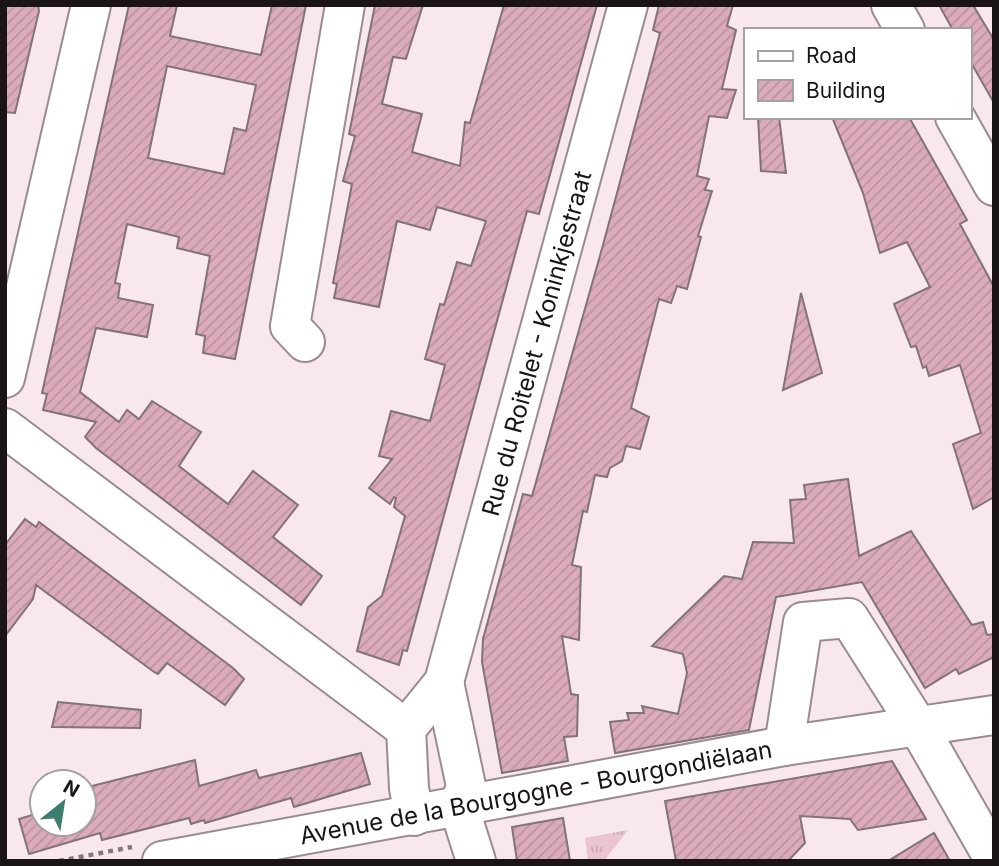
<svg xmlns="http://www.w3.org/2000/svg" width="999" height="866" font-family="Inter,sans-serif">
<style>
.grass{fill:url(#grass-tufts)}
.building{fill:url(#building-hatch);stroke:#817377;stroke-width:2;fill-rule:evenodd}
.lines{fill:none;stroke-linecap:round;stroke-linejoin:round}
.minor-casing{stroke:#998b8f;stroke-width:42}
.path{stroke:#847a7d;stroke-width:4.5;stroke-dasharray:5 5;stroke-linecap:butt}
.minor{stroke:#fff;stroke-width:38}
.labels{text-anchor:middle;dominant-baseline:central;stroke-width:7;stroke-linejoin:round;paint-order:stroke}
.street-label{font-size:24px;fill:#1a1416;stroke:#fff}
</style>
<defs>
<pattern id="grass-tufts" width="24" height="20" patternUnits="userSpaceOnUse" patternTransform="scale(1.75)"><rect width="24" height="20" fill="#eac5d1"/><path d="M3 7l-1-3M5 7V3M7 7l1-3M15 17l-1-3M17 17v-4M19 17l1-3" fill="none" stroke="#c8a8b3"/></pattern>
<pattern id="building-hatch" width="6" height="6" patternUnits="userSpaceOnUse" patternTransform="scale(1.75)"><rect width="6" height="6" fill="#dbabbb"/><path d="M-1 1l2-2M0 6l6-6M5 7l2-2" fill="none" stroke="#bb92a0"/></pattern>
</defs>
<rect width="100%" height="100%" fill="#f8e8ed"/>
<polygon class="grass" points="628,830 604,861 588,861 585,838"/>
<g class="building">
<polygon points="5,5 38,5 39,11 15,113 5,112"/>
<path d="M129 5H177L170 36 261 55 272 5H306L235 359 203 353 205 336 196 334 210 256 177 248 179 237 127 224 115 283 120 284 118 298 153 305 147 337 96 328 80 392 119 422 127 410 139 419 152 401 201 432 179 466 228 504 253 471 298 505 273 537 322 576 301 605 96 448 85 437 96 422 43 410 47 394 42 393ZM167 66 256 85 246 131 234 128 224 174 148 158Z"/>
<polygon points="375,5 423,5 406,59 393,57 382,104 422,114 412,152 460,166 465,122 470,123 504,5 597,5 539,214 527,211 407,651 403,650 399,665 357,651 368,607 382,596 405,516 394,507 396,498 394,497 390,504 369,488 392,459 379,456 391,411 430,421 445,365 425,359 440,304 444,305 457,262 471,266 486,221 437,207 430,230 397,221 379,307 334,298 337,284 333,283 352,184 343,181 355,136 349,134"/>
<polygon points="659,5 733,5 727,26 736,30 722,89 736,90 727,118 709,116 697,176 709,179 705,190 712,191 698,236 701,237 687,289 677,286 671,303 659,299 631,408 649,417 640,449 626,446 622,461 610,468 607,477 595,475 587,512 583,511 572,565 581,567 579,640 562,636 571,694 578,695 577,736 564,737 568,761 502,773 482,662 483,639 523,494 532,496 603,245 660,33 653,30"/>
<polygon points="939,5 973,5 994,40 994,103 969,59 969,30 953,30"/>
<polygon points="758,117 779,117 786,173 761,171"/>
<polygon points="832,117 909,117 967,220 960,224 994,287 994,497 973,509 953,444 981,433 960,365 929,376 926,366 923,368 916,346 911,347 894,304 930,287 907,242 880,253 863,193"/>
<polygon points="801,293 822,373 783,390"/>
<polygon points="848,479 859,556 911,531 972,625 983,622 987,635 994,634 994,657 959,674 956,669 925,688 862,582 776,597 749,730 615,753 610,722 629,720 627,713 644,713 642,706 678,714 687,673 683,654 652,646 724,576 742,579 753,542 794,543 790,500 806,499 804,485"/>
<polygon points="25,519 36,527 39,522 233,668 244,679 225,705 167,663 158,674 154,672 36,585 33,599 5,636 5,545"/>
<polygon points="58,702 141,710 140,728 52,727"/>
<polygon points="361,753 370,784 294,807 291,798 205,823 204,820 191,824 189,818 102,840 100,833 29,854 19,819 42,812 42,824 84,824 84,788 195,760 199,786 256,770 259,778"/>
<polygon points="892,761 926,819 858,830 850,819 800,816 805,843 788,861 676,861 665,801"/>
<polygon points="563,818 570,861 517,861 512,827"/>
<polygon points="934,833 950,861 888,861"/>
</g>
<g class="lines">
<g class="minor-casing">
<g id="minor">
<polyline points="891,5 905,30"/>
<polyline points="955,117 994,186"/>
<polyline points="305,342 290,326 345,5"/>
<polyline points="5,378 91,5"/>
<polyline points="5,428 406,729"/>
<polyline points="444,682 466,786 459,807 476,861"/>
<polyline points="784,746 803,622 849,618 919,728 994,859"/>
<path id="s1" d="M414 816 409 788 406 729 444 682 628 5"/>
<path id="s2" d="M162 861 784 746 994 715"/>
</g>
</g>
<polyline class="path" points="59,861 132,847"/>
<use href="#minor" class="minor"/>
</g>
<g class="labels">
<g class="street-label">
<text stroke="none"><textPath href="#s1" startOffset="499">Rue du Roitelet - Koninkjestraat</textPath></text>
<text stroke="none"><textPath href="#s2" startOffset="380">Avenue de la Bourgogne - Bourgondiëlaan</textPath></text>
</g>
</g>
<rect width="999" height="866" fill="none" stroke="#1a1416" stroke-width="14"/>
<rect x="744" y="28" width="228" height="91" fill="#ffffff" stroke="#a3a1a2" stroke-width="2"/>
<rect x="758" y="51" width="35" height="10" fill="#ffffff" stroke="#a3a1a2" stroke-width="2"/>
<text x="806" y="63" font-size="21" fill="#1a1416">Road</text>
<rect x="758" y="80" width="35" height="21" fill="url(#building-hatch)" stroke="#a3a1a2" stroke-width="2"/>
<text x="806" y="98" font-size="21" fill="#1a1416">Building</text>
<g transform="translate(63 803) rotate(30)"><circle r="33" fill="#ffffff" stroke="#a3a1a2" stroke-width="2"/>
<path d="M0-5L12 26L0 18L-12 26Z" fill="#3c7e6f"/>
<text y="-10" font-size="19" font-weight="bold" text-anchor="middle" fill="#1a1416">N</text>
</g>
</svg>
